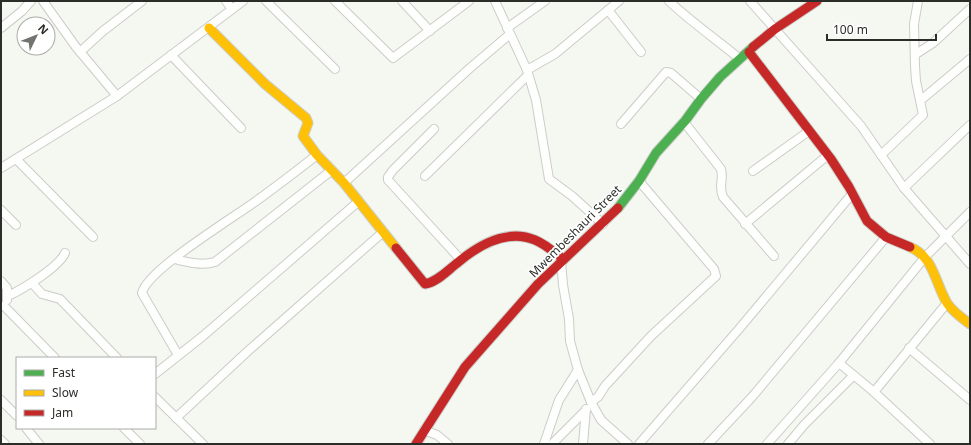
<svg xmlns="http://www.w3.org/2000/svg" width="971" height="445" font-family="'Noto Sans',sans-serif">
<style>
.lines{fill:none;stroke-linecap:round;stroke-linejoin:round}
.street-casing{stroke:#cbcdc8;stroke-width:10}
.fast-casing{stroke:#cbcdc8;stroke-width:11}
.slow-casing{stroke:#cbcdc8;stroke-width:11}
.jam-casing{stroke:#cbcdc8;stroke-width:11}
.street{stroke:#fefefd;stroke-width:8}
.fast{stroke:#4caf50;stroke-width:9}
.slow{stroke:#ffc107;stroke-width:9}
.jam{stroke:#c62828;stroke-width:9}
.labels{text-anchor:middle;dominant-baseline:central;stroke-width:3.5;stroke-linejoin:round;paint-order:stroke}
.street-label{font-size:12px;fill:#2b2d29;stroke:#fff}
</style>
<rect width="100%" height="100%" fill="#f5f8f1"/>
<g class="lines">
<g class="street-casing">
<g id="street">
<polyline points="43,1 76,47 117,96"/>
<polyline points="226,1 232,9"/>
<polyline points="266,1 335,69"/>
<polyline points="335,1 393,58 469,1"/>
<polyline points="402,1 430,31"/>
<polyline points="495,1 527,70 536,100 549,179 572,196 603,224"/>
<path d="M669 1C691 22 716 39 740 59"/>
<polyline points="750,1 861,126 904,188 970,264"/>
<polyline points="608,10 641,52"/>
<polyline points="1,28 22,11 31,1"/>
<polyline points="507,28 545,1"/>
<polyline points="80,52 103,31 142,1"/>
<polyline points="916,54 933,43 970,9"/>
<polyline points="171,55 241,128"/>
<polyline points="527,70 555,54 619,1"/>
<polyline points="921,100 970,59"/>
<path d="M684 122 721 169C724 181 718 185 723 197L774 256"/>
<polyline points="621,124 666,72 671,73 701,99"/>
<polyline points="434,129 393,170 388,177 388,180 461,260"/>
<polyline points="881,155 923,115 916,81 915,66 914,24 918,1"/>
<polyline points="16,159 93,237"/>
<polyline points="1,168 117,96 243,1"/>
<polyline points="753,171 809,131"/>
<polyline points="425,176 528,75"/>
<polyline points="344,183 470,68 510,34"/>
<polyline points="904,188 970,125"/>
<polyline points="1,210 16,225"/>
<polyline points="745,224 828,155"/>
<path d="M175 259C187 262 202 266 215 262L332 170"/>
<polyline points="561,261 563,285 569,319 570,341 578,370 591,402 601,420 628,444"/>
<polyline points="1,281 7,288 7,300"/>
<polyline points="32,283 42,294 60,299 117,358"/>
<path d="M8 296C23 289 59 267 65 253"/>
<polyline points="4,306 55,358"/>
<polyline points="909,348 970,400"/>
<path d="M178 355 142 293C147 269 240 214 263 196 281 183 299 169 317 155"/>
<polyline points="839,363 874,392 930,444"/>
<polyline points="155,374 203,336 359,201"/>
<polyline points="874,392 947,303"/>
<polyline points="155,397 203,444"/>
<polyline points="1,400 17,416"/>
<polyline points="591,402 598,397 605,386 651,336 716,276 714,269 639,181"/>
<polyline points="176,418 248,351 382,233"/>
<polyline points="26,428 39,444"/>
<polyline points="124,428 140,444"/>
<polyline points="424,430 437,435 448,444"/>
<polyline points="1,440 5,444"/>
<polyline points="544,444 559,400 578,370"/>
<polyline points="552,444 586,410"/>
<polyline points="583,444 586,409"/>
<polyline points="639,444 739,329 852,194"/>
<polyline points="708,444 752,397 886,237"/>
<polyline points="767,444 839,363 925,257 970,212"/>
<polyline points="788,444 804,425 853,376"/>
</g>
</g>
<g class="fast-casing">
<polyline id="fast" points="618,208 639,181 656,153 685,121 701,99 720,77 753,47"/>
</g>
<g class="slow-casing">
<g id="slow">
<polyline points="209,28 265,84 306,118 308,123 303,136 317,155 344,183 396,248"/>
<path d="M910 247C934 257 935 283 947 303 953 312 962 318 970 324"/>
</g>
</g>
<g class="jam-casing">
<g id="jam">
<polyline points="753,47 775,29 817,1"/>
<polyline points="749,52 831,159 849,187 867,221 886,237 910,247"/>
<path d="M396 248 425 284C437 282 447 271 456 264 477 246 506 228 535 240 545 244 554 252 563 259"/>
<polyline points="416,444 465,367 538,284 618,208"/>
</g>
</g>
<use href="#street" class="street"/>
<use href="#fast" class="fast"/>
<use href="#slow" class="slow"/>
<use href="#jam" class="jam"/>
</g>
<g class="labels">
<g class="street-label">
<text transform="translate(575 231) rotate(-45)">Mwembeshauri Street</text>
</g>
</g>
<rect width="971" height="445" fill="none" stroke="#2b2d29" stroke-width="4"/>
<rect x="16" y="357" width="140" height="72" fill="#ffffff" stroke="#aaaba9"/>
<rect x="24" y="370" width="20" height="6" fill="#4caf50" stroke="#aaaba9"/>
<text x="52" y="377" font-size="12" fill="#2b2d29">Fast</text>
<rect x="24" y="390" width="20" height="6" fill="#ffc107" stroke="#aaaba9"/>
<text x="52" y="397" font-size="12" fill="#2b2d29">Slow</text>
<rect x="24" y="410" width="20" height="6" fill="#c62828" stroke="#aaaba9"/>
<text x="52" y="417" font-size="12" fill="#2b2d29">Jam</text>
<g transform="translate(36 36) rotate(47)"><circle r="19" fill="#ffffff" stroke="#aaaba9"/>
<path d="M0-3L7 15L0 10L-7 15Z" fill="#72746f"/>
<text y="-6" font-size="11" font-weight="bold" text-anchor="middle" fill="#2b2d29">N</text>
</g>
<path d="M827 34v6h109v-6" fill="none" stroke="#2b2d29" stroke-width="2"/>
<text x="833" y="34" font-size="12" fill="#2b2d29" stroke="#ffffff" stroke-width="3" paint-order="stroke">100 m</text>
</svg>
